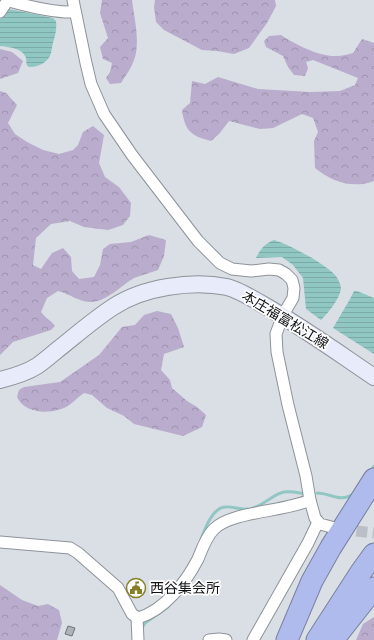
<svg xmlns="http://www.w3.org/2000/svg" width="374" height="640" font-family="Bitter,'Noto Sans JP',serif">
<style>
.forest{fill:url(#forest-crowns)}
.water{fill:url(#water-rules)}
.lines{fill:none;stroke-linecap:round;stroke-linejoin:round}
.stream{stroke:#90c7c3;stroke-width:3}
.building{fill:#acb4b7;stroke:#6d7477}
.minor-tunnel{stroke:#bbc0c6;stroke-width:11;stroke-dasharray:11 5.5;stroke-linecap:butt}
.minor-casing{stroke:#8e9399;stroke-width:13}
.secondary-casing{stroke:#8e9399;stroke-width:18}
.motorway-casing{stroke:#7880a1;stroke-width:23}
.minor{stroke:#fff;stroke-width:11}
.secondary{stroke:#e7ebfa;stroke-width:16}
.motorway{stroke:#b0bbed;stroke-width:21}
.labels{text-anchor:middle;dominant-baseline:central;stroke-width:3.5;stroke-linejoin:round;paint-order:stroke}
.street-label{font-size:14px;fill:#101214;stroke:#fff}
.poi-label{font-size:14px;fill:#101214;stroke:#fff;text-anchor:start}
</style>
<defs>
<pattern id="forest-crowns" width="20" height="18" patternUnits="userSpaceOnUse"><rect width="20" height="18" fill="#b9accc"/><path d="M2 6a3 3 0 1 1 6 0M12 15a3 3 0 1 1 6 0" fill="none" stroke="#9e93ae"/></pattern>
<pattern id="water-rules" width="6" height="5" patternUnits="userSpaceOnUse"><rect width="6" height="5" fill="#90c7c3"/><path d="M0 2.5h6" fill="none" stroke="#7baaa7"/></pattern>
</defs>
<rect width="100%" height="100%" fill="#d9dfe5"/>
<g class="forest">
<path d="M102 0H132C134 17 139 36 136 53 134 64 127 74 121 83L110 84 106 78 110 72 112 63 103 59 100 47 108 38 100 13Z"/>
<polygon points="155,0 275,0 276,6 267,23 249,48 234,54 217,51 202,50 164,30 156,22 154,7"/>
<path d="M281 35C295 44 319 57 337 56 342 56 348 54 353 53L362 39 374 43V181C353 189 332 182 315 168L314 141 318 132 313 118 302 114 273 128 260 129 229 121 219 134 211 141C191 136 185 131 182 110L190 103 192 81 205 84 218 77 258 89 310 92 340 91 355 85 358 78 313 60 306 62 308 68 305 76 294 75 288 67 283 56 266 47 264 41 269 36Z"/>
<polygon points="0,49 12,52 23,61 18,73 0,79"/>
<path d="M0 91 6 93 17 105 8 123 15 134 27 142 43 150 59 154 73 150 78 145 83 132 93 126 104 135 99 163 105 177 119 187 131 203 130 216 123 225 108 230 84 227 70 221 51 224 36 238 33 265 41 269 52 253 63 248 71 257 72 271 79 279 94 277 100 265 103 249 110 244 131 242 149 235 166 240 164 256 158 270C150 273 142 275 134 278 122 285 106 302 91 302 79 302 70 294 58 291L47 298 41 312C46 319 51 320 55 326L51 330 13 342 0 355Z"/>
<path d="M157 311 171 314 178 328 184 347 164 354 161 370 170 380 172 388 187 401 197 407 206 415 202 427 183 436 134 424 124 416 107 408 92 395 84 393C78 397 71 405 64 408 48 414 25 414 17 397L19 390 24 387 60 382 99 355 122 327 135 325 144 315Z"/>
<polygon points="0,585 22,600 38,606 48,604 59,610 62,623 57,640 0,640"/>
<polygon points="374,617 374,640 356,640 363,624"/>
</g>
<g class="water">
<path d="M9 9 53 18 56 21C57 29 55 36 53 43 52 46 52 49 51 53 49 62 37 68 29 67 25 64 27 63 26 58 23 48 8 47 0 46V19Z"/>
<path d="M274 240C290 245 324 263 335 275 338 278 341 285 341 289 339 300 328 313 321 320L306 309 303 278 293 265 282 257 256 258C260 250 265 243 274 240Z"/>
<polygon points="354,291 357,291 374,298 374,354 333,328 350,299"/>
</g>
<g class="lines">
<g class="stream">
<polyline points="370,472 374,466"/>
<path d="M317 493C330 493 341 503 353 494"/>
<path d="M253 508C264 505 275 493 284 492 291 491 299 493 306 494"/>
<path d="M201 539C205 529 212 508 225 507 232 506 240 510 247 509"/>
<polyline points="142,628 145,623 168,607"/>
</g>
</g>
<g class="building">
<polygon points="140,580 145,590 133,596 128,586"/>
<polygon points="68,626 75,628 72,636 65,634"/>
</g>
<g class="lines">
<polyline class="minor-tunnel" points="340,529 374,533"/>
<g class="minor-casing">
<g id="minor">
<polyline points="73,0 86,63 91,84 104,114 132,155 198,241 220,263 232,269 251,271 269,269 279,270 286,274 292,280 294,288 293,298 283,315 276,334 277,352 288,405 306,476 310,500 315,518 320,524 335,528"/>
<path d="M0 12 6 3 9 1C27 6 57 13 75 12"/>
<path d="M0 542 70 548 78 553 118 588 132 614 138 618C165 610 186 582 198 559 202 549 206 537 214 529 232 511 284 512 310 500"/>
<polyline points="137,618 138,640"/>
<polyline points="209,640 219,639 226,640"/>
<polyline points="253,640 308,543 318,522"/>
</g>
</g>
<g class="secondary-casing">
<path id="secondary" d="M0 380C12 377 26 373 37 366 43 362 50 356 56 351 75 336 93 320 113 307 143 287 192 280 227 287 239 290 251 298 262 304 301 326 337 352 374 377"/>
</g>
<g class="motorway-casing">
<g id="motorway">
<polyline points="287,640 312,581 331,547 374,479"/>
<polyline points="317,640 361,572 374,554"/>
<polyline points="333,640 374,588"/>
</g>
</g>
<use href="#minor" class="minor"/>
<use href="#secondary" class="secondary"/>
<use href="#motorway" class="motorway"/>
</g>
<defs>
<g id="civic-ring" transform="scale(1)"><circle r="9.5" fill="#fff" stroke="#867f27" stroke-width="1.5"/><path d="M-.6-6.5H3V-4.5H.6V-3L4-1V1h2V6H-6V1h2V-1L-.6-3ZM-1.2 2.5V6h2.4V2.5Z" fill="#867f27"/></g>
</defs>
<g fill-rule="evenodd">
<use href="#civic-ring" x="136" y="588"/>
</g>
<g class="labels">
<g class="street-label">
<text transform="translate(285 320) rotate(31)">本庄福富松江線</text>
</g>
<g class="poi-label">
<text x="150" y="588">西谷集会所</text>
</g>
</g>
</svg>
